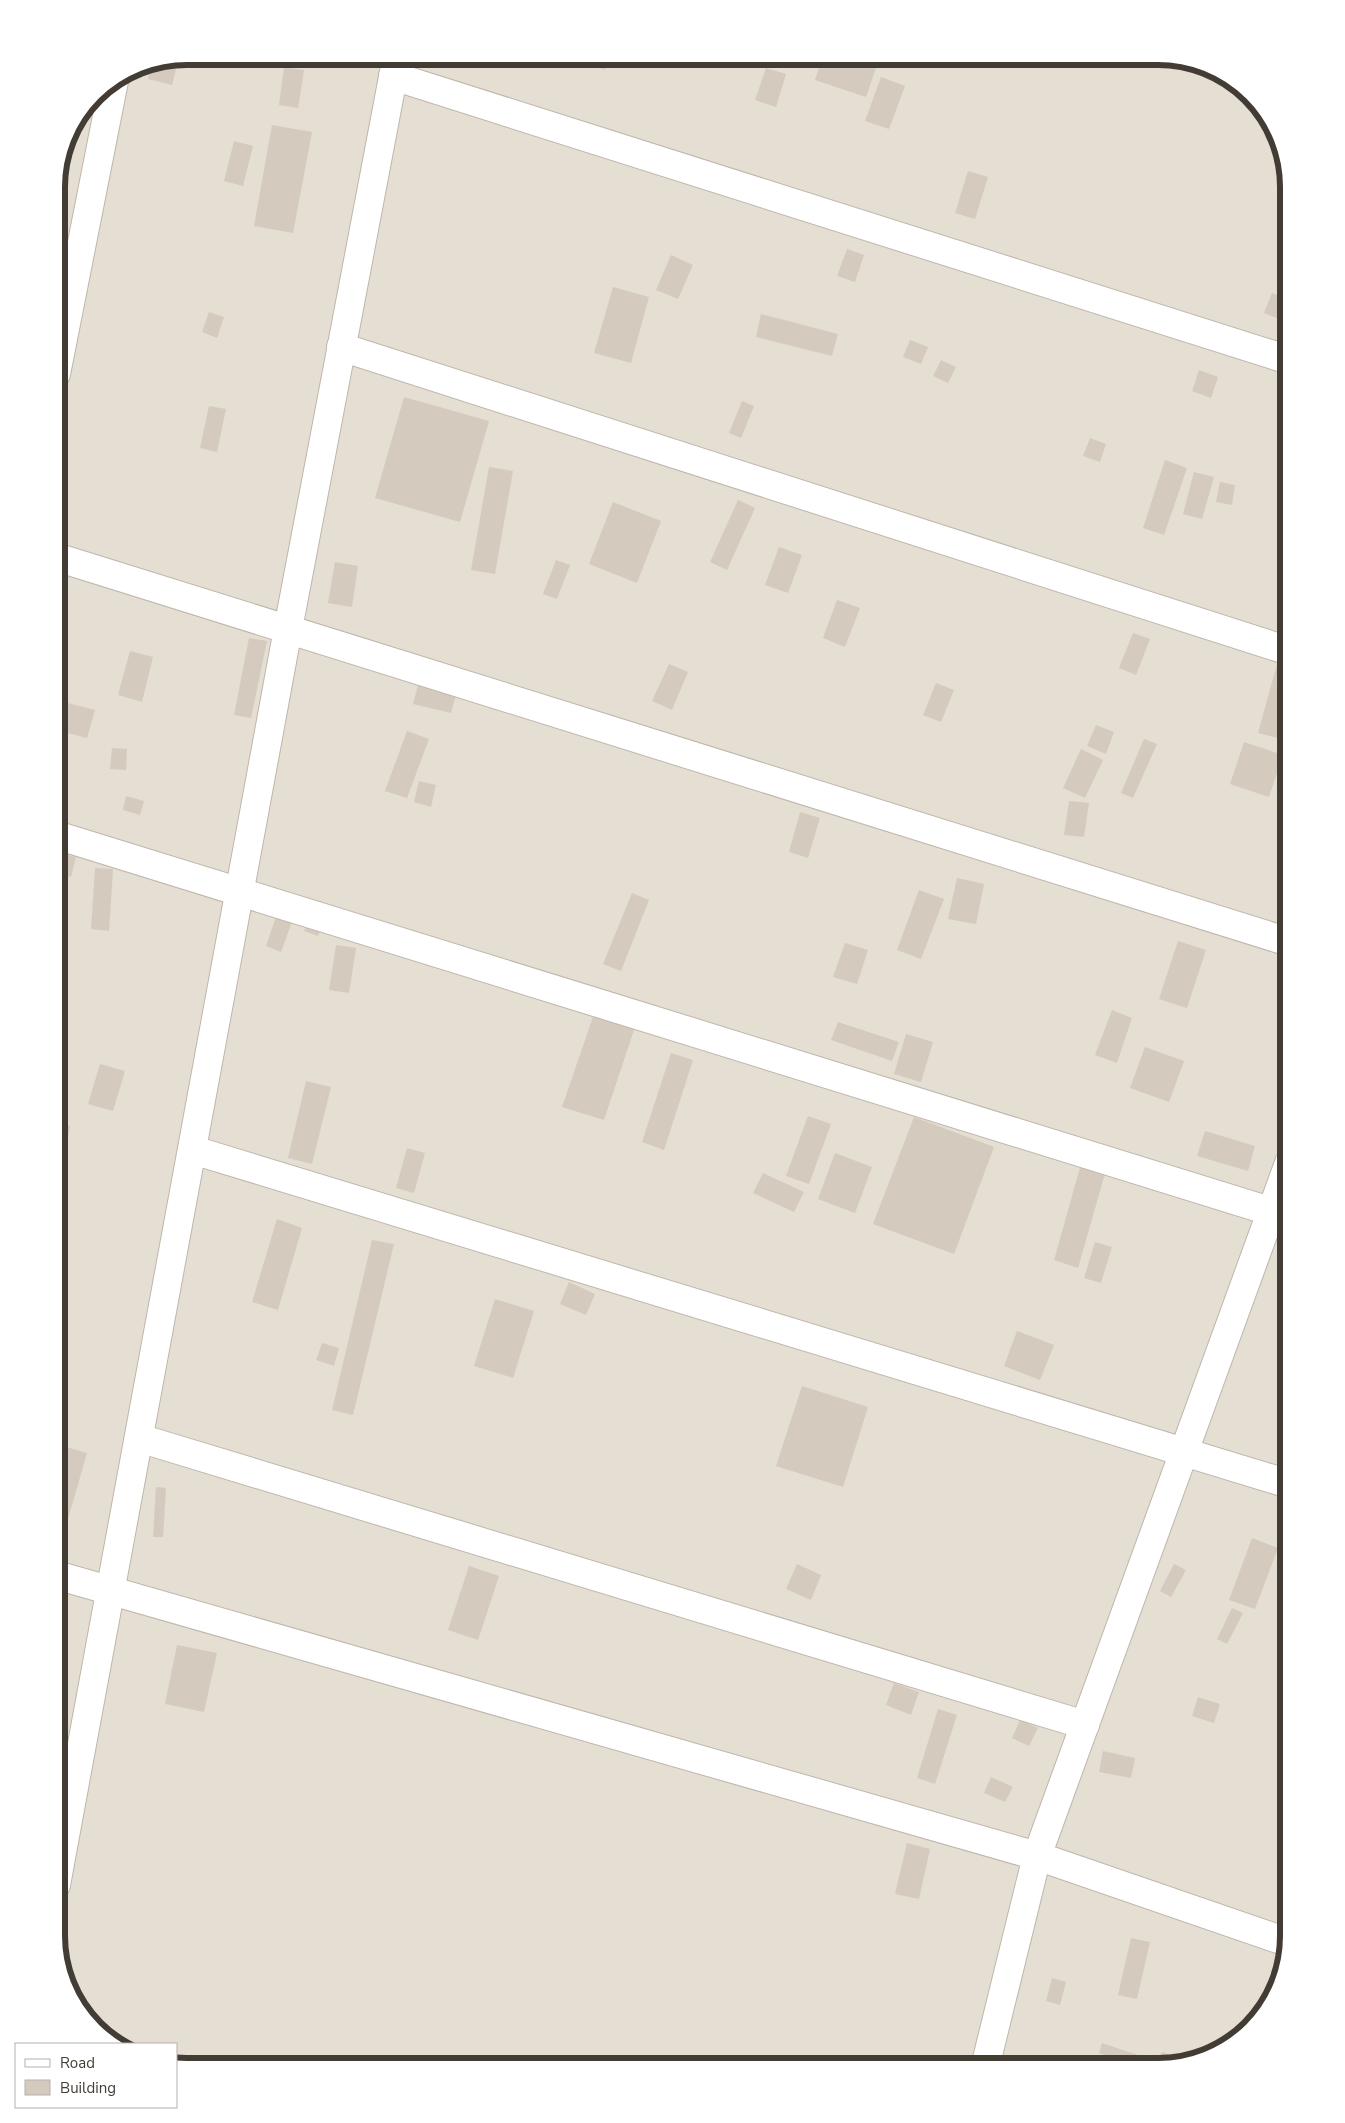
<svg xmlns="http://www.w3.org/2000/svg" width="1345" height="2123" font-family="'Nunito Sans',sans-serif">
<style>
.residential{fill:#e5ded3}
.building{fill:#d5cabe}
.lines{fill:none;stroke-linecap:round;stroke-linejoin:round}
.minor-casing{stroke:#bfb6ab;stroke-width:30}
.minor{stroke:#fff;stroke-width:28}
.rim{fill:none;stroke:#433c35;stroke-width:6}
</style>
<rect width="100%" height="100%" fill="#f1ece5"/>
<polygon class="residential" points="187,56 1167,57 1231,78 1275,129 1289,187 1289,1937 1267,2009 1216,2053 1158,2067 178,2066 176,2066 176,2044 114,2044 70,1994 56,1936 57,178 70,129 95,94 137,66"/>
<g class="building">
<polygon points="591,56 609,56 605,70 589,64"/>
<polygon points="773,56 795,56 792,65 765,57"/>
<polygon points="823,56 880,56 866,97 815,80"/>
<polygon points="179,58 172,85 148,79 152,63"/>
<polygon points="284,67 304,70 298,108 279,105"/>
<polygon points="766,68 786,74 776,107 755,100"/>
<polygon points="881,77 905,86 889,129 865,121"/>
<polygon points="272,125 312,132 293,233 254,226"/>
<polygon points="234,141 253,146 243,186 224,181"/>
<polygon points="968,171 988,177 975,219 955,213"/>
<polygon points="847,249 864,255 855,282 837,276"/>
<polygon points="671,255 693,265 678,299 656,290"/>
<polygon points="613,287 649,297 631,363 594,353"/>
<polygon points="1272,293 1289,300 1289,323 1264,313"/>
<polygon points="209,312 224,317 217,338 202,332"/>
<polygon points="761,314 838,334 832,356 756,337"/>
<polygon points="910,340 928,347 921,364 903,357"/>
<polygon points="941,360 956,367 948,383 933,376"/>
<polygon points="1199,370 1218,377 1211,398 1192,391"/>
<polygon points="404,397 489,421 460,522 375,498"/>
<polygon points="742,401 754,406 741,438 729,433"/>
<polygon points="209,406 226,409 217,452 200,448"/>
<polygon points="1090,438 1106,444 1100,462 1083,456"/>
<polygon points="1165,460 1187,468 1164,535 1143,528"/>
<polygon points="489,467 513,471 495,574 471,570"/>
<polygon points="1194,472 1214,477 1202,519 1183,514"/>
<polygon points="1220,482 1235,485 1232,505 1216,502"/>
<polygon points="738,500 755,508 727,570 710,562"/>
<polygon points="613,502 661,521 637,583 589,564"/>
<polygon points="779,547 802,555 788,593 765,585"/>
<polygon points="556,560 570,565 557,599 543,594"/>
<polygon points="335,562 358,566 352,607 328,603"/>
<polygon points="837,600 860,608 845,647 823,638"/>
<polygon points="1133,633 1150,639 1136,675 1119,668"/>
<polygon points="249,638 267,641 251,718 234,715"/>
<polygon points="130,651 153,657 142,702 118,695"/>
<polygon points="56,654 67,657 58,689 56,689"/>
<polygon points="669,664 688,672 672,710 652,701"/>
<polygon points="1277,664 1289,667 1289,741 1258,733"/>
<polygon points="936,683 954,690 941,722 923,715"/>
<polygon points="418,685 456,695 451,713 413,704"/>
<polygon points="56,700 95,710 87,738 56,730"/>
<polygon points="1096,725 1114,732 1106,754 1087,746"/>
<polygon points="407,731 429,739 407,798 385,791"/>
<polygon points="1144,739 1157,744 1133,798 1121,793"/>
<polygon points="1244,742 1283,755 1269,797 1230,784"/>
<polygon points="112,748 127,749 126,770 110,769"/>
<polygon points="1081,749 1103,760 1085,798 1063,788"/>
<polygon points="419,781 436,785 431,807 414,802"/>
<polygon points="126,796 144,801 140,815 123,810"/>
<polygon points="1069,801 1089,803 1084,837 1064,835"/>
<polygon points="800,812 820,818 808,858 789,852"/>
<polygon points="56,852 76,857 71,877 56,873"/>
<polygon points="95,868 113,869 109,931 91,929"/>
<polygon points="957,878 984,884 976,924 948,919"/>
<polygon points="919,890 944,899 921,959 897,950"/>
<polygon points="632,893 649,900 621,971 603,964"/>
<polygon points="278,911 294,916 281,952 266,946"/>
<polygon points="309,921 322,926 318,936 304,931"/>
<polygon points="1178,941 1206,950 1187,1008 1159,999"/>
<polygon points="845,943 868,950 857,984 833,977"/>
<polygon points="336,945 356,948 349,993 329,990"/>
<polygon points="1112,1010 1132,1018 1117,1063 1095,1055"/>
<polygon points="594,1014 635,1027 604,1120 562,1107"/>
<polygon points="838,1022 899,1042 892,1061 831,1040"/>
<polygon points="906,1034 933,1042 921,1082 894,1074"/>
<polygon points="1145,1047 1184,1061 1169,1102 1130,1088"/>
<polygon points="671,1053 693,1060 664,1150 642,1142"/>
<polygon points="100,1064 125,1071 113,1111 88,1104"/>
<polygon points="306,1081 331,1087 312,1164 288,1158"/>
<polygon points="808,1116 831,1124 809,1184 786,1176"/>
<polygon points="914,1117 994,1147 954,1254 873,1224"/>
<polygon points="56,1124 70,1126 63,1162 56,1161"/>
<polygon points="1205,1131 1255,1146 1248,1171 1197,1156"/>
<polygon points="407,1148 425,1153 414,1193 396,1188"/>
<polygon points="835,1153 872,1167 855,1213 818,1199"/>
<polygon points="1081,1164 1106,1170 1078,1268 1054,1260"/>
<polygon points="763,1173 804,1192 794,1212 753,1193"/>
<polygon points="277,1219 302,1228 278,1310 252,1302"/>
<polygon points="372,1240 394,1244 353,1415 332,1410"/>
<polygon points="1095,1242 1112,1247 1101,1283 1084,1278"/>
<polygon points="569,1282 595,1294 586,1315 560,1304"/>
<polygon points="495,1299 534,1311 513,1378 474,1366"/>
<polygon points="1017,1331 1054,1345 1040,1380 1004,1366"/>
<polygon points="322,1343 339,1348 334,1366 316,1360"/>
<polygon points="802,1386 868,1407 843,1487 776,1466"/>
<polygon points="56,1444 87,1453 68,1519 56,1516"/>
<polygon points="156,1487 166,1488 163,1537 153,1537"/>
<polygon points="1252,1538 1278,1548 1255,1609 1229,1600"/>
<polygon points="797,1564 821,1575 811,1600 786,1589"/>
<polygon points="1174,1564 1186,1570 1171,1597 1160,1591"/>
<polygon points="469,1566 499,1576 478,1640 448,1630"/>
<polygon points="1232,1608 1243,1613 1227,1644 1217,1639"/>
<polygon points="177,1645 217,1653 204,1712 165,1704"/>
<polygon points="894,1683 919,1692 911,1715 886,1705"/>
<polygon points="1198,1697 1220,1704 1214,1723 1192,1716"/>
<polygon points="938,1709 957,1715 935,1784 917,1778"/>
<polygon points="1020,1720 1038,1728 1029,1746 1012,1738"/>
<polygon points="1103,1751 1135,1758 1131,1778 1099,1772"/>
<polygon points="991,1777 1013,1787 1005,1802 984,1793"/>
<polygon points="907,1843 930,1849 919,1899 895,1894"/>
<polygon points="1131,1938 1150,1942 1137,1999 1118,1995"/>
<polygon points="1052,1978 1066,1982 1060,2005 1046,2001"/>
<polygon points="1102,2043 1141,2056 1138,2065 1099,2053"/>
<polygon points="1162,2052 1186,2060 1157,2067"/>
</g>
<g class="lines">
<g class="minor-casing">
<g id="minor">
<polyline points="393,76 1289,360"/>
<polyline points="341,347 1289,651"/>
<polyline points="56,374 114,81"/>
<polyline points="56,557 1289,942"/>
<polyline points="56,835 1289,1217"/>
<polyline points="193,1150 1289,1484"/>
<polyline points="139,1438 1085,1725"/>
<polyline points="56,1575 1037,1856 1287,1942"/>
<polyline points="56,1885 288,629 397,56"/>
<polyline points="985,2067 1037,1856 1289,1163"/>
</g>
</g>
<use href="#minor" class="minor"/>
</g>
<path d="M0 0H1345V2123H0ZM187 65H1158A122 122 0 0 1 1280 187V1936A122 122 0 0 1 1158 2058H187A122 122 0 0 1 65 1936V187A122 122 0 0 1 187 65Z" fill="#fff" fill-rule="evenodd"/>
<path class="rim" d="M187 65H1158A122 122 0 0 1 1280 187V1936A122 122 0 0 1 1158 2058H187A122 122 0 0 1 65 1936V187A122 122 0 0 1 187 65Z"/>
<rect x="15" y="2043" width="162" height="65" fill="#ffffff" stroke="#b4b1ae"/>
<rect x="25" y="2059" width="25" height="8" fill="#ffffff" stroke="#b4b1ae"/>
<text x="60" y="2068" font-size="15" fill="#433c35">Road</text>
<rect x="25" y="2080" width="25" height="15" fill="#d5cabe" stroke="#b4b1ae"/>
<text x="60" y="2093" font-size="15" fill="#433c35">Building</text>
</svg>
